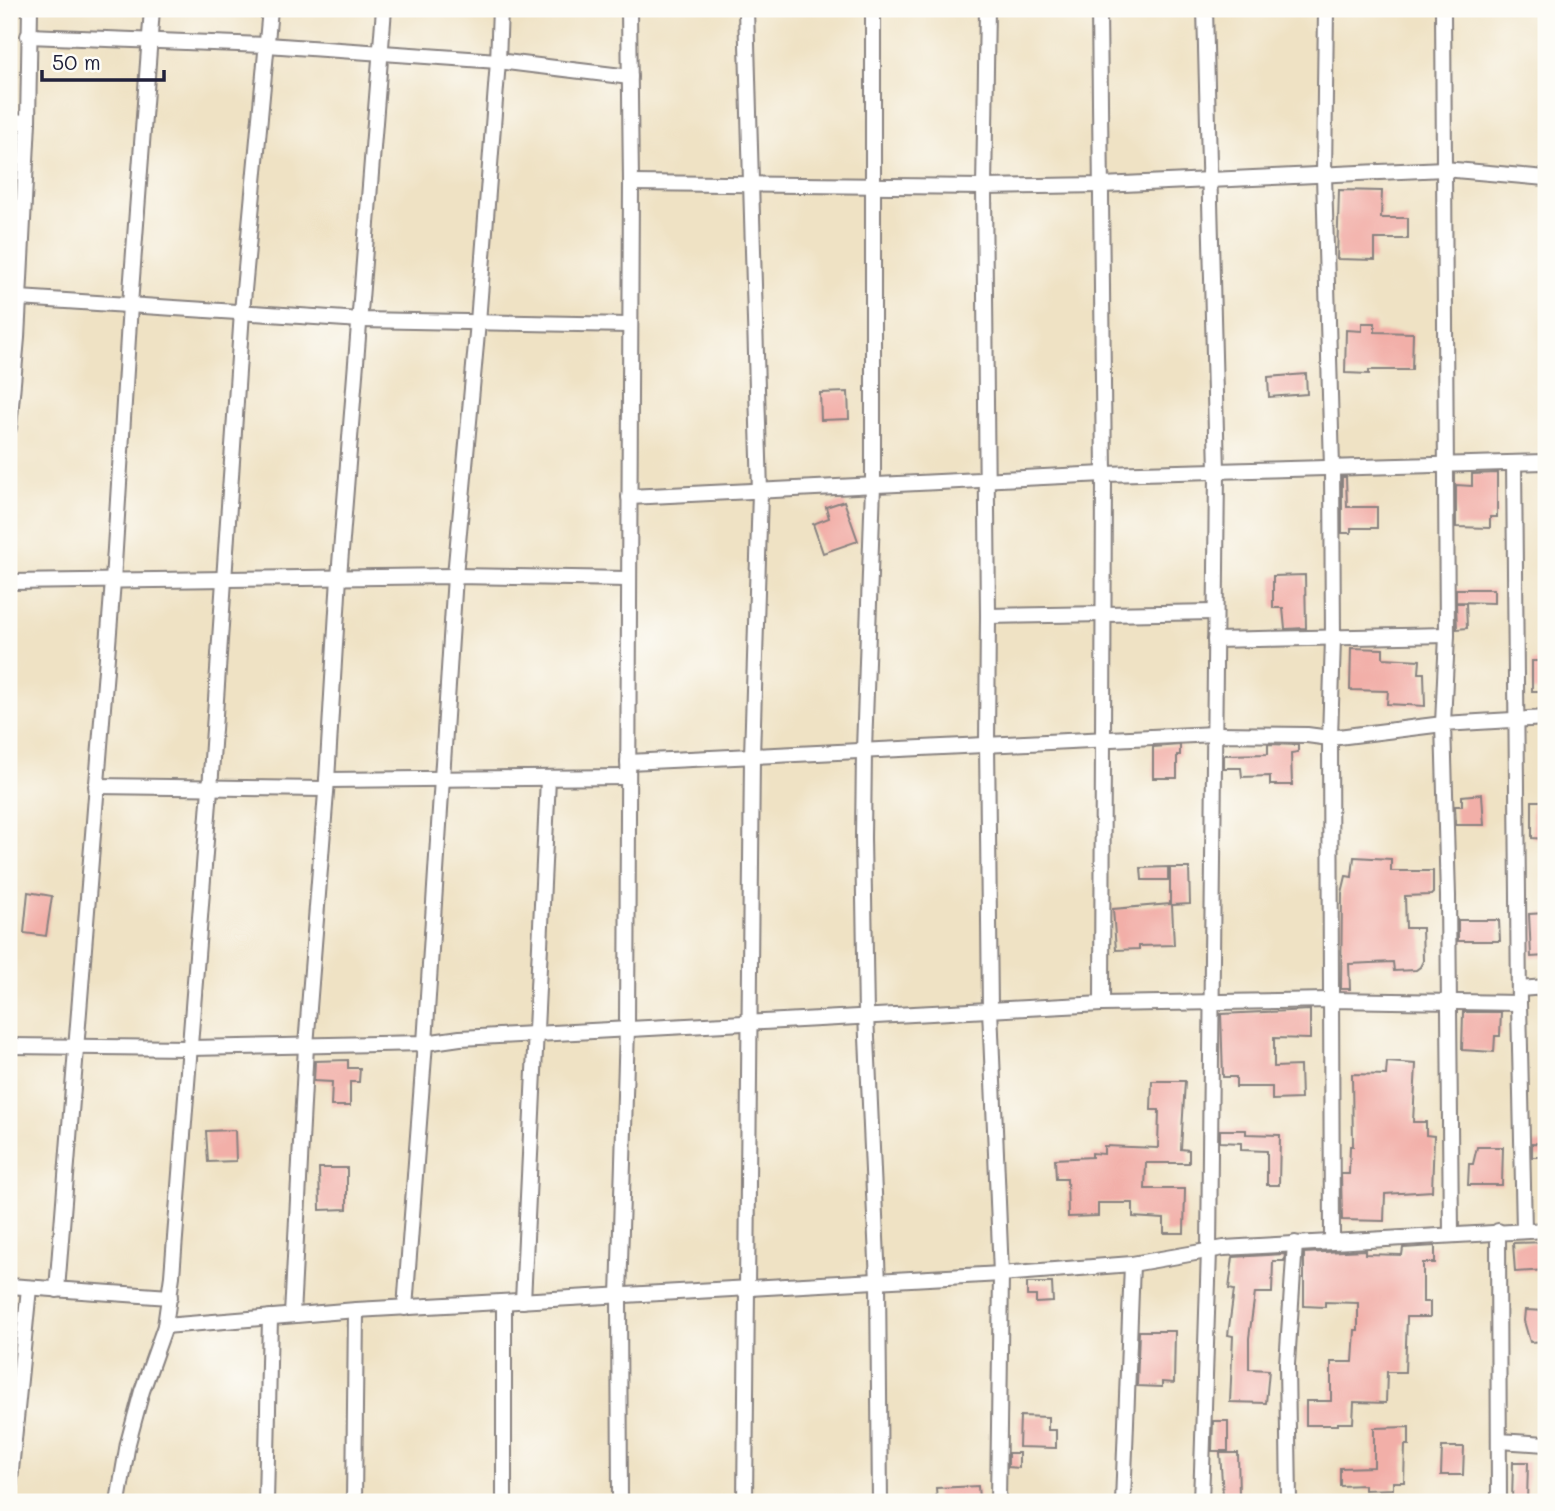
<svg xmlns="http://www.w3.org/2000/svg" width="1555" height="1511" font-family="Mali,sans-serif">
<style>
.building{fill:#f2afa8}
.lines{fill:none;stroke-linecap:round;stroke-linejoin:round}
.minor-casing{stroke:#888280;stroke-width:18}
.minor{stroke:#fff;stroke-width:14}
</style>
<rect width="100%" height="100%" fill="#fdfcf7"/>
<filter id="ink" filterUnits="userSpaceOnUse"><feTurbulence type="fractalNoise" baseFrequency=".0143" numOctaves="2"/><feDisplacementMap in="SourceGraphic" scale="14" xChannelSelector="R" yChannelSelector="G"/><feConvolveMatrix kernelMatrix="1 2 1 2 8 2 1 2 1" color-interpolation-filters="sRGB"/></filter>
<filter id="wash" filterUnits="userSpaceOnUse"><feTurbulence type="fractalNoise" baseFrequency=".00686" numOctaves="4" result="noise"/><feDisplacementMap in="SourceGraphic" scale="28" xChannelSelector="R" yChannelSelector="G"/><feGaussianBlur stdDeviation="1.57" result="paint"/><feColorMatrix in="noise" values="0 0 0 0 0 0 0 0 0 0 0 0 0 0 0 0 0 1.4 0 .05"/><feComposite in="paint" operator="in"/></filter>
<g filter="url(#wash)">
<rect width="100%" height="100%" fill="#efe2c4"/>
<g id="blocks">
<g class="building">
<polygon points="1339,190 1382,191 1381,218 1408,218 1408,239 1375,239 1375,260 1337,259"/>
<polygon points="1362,323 1375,323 1375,332 1413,333 1412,370 1369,370 1369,374 1345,373 1346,330 1362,331"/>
<polygon points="1306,374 1307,394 1269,397 1268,377"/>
<polygon points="848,392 849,419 821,420 820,393"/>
<polygon points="1497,473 1497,517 1490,517 1490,528 1456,527 1456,485 1472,486 1472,474"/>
<polygon points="1342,477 1346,477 1347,507 1377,507 1377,528 1351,528 1351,533 1342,533"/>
<polygon points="844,501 858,541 823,553 813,524 829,518 826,507"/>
<polygon points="1305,575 1306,628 1285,629 1283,608 1273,608 1273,576"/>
<polygon points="1456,589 1494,589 1494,603 1456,602"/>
<polygon points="1456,603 1466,603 1467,628 1457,629"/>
<polygon points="1351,648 1383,649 1383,658 1420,660 1419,673 1424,673 1425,706 1387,704 1388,691 1350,690"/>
<rect x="1532" y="661" width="14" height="30"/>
<polygon points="1268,744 1298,745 1298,752 1291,753 1292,785 1270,785 1270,776 1242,777 1241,768 1224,768 1224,755 1268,754"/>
<polygon points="1180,745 1180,755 1177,755 1177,778 1153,778 1153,747"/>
<polygon points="1482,794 1484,825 1456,825 1455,806 1462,806 1462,796"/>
<polygon points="1532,801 1546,801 1546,839 1532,838"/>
<polygon points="1354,857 1391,859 1391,871 1433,871 1433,893 1431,895 1405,896 1406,928 1422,928 1423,961 1420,967 1416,970 1394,971 1393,962 1349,964 1350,989 1341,989 1342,893 1346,876 1352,877"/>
<polygon points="1168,867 1168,880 1142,880 1141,868"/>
<polygon points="1170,868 1189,868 1190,904 1172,905 1174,945 1139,946 1139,949 1116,950 1113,909 1170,904"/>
<polygon points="28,892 52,896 46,936 24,933"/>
<polygon points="1546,913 1546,956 1531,957 1529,914"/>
<polygon points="1458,920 1499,920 1500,941 1458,941"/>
<polygon points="1310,1010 1310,1039 1274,1038 1274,1067 1300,1066 1301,1099 1272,1100 1272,1087 1236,1087 1236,1077 1223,1077 1221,1014"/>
<polygon points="1463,1012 1501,1012 1500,1036 1495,1036 1494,1052 1462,1050"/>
<polygon points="348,1060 348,1068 360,1068 359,1082 350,1082 350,1106 331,1106 332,1082 314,1081 315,1061"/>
<polygon points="1387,1062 1416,1064 1413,1122 1426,1122 1426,1135 1434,1136 1432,1191 1385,1194 1384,1221 1342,1220 1341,1174 1349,1174 1350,1146 1353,1146 1352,1074 1386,1075"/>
<polygon points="1152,1081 1185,1081 1181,1149 1189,1150 1189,1163 1146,1163 1145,1189 1185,1189 1184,1233 1164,1233 1164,1219 1133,1217 1133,1203 1098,1203 1098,1216 1068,1217 1067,1179 1056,1179 1055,1159 1092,1157 1092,1153 1104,1154 1104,1146 1158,1148 1159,1110 1151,1110"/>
<polygon points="235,1130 236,1161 208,1162 206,1131"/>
<polygon points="1220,1130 1246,1130 1246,1134 1280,1135 1279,1185 1267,1185 1267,1151 1241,1150 1241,1143 1220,1142"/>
<polygon points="1532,1143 1546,1144 1546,1157 1532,1157"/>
<polygon points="1477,1147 1503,1147 1502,1185 1468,1185 1469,1164 1473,1164"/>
<polygon points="319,1168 347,1168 347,1209 320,1210"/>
<polygon points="1546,1242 1546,1270 1515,1272 1513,1243"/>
<polygon points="1435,1246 1435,1263 1423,1263 1423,1302 1430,1302 1430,1317 1407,1317 1405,1372 1387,1372 1386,1403 1354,1402 1353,1423 1338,1423 1338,1425 1306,1425 1306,1401 1331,1401 1331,1362 1353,1362 1355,1330 1358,1330 1358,1303 1325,1302 1325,1307 1304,1306 1304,1253 1365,1250 1365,1254 1402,1255 1403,1248"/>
<polygon points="1285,1254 1284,1261 1273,1261 1272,1293 1255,1293 1249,1338 1249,1369 1269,1370 1266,1403 1230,1402 1233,1336 1228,1335 1234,1290 1229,1289 1233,1257"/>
<polygon points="1027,1283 1052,1283 1053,1302 1036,1303 1036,1296 1027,1296"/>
<polygon points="1525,1310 1546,1311 1546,1341 1530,1342 1524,1321"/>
<polygon points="1139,1331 1175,1331 1174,1383 1162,1382 1162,1387 1137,1386"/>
<polygon points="1020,1416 1048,1417 1048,1430 1056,1430 1056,1448 1019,1447"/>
<polygon points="1213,1421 1228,1421 1228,1451 1212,1451"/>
<polygon points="1409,1427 1409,1445 1405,1445 1404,1482 1393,1482 1393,1489 1364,1490 1364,1485 1340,1486 1340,1468 1374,1467 1374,1428"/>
<polygon points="1442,1447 1464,1447 1463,1475 1441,1475"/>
<polygon points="1008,1453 1019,1453 1019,1468 1008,1467"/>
<polygon points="1220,1453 1238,1453 1239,1495 1223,1495"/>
<polygon points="1513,1462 1528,1462 1527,1502 1512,1502"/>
<polygon points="978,1486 979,1498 937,1500 936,1488"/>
</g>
</g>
</g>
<g filter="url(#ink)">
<use href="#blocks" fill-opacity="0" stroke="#888280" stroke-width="2"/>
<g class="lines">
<g class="minor-casing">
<g id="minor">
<polyline points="873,9 873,485 864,750 863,838 866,1015 878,1282 880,1502"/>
<polyline points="987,9 984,187 988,616 987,743 990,1009 1001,1274 998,1502"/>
<polyline points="1099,9 1104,474 1102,1004"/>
<polyline points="1326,9 1324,175 1332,467 1333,638 1330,738 1332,1241"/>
<polyline points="1443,9 1447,635 1443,724 1448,896 1451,1234"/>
<polyline points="28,36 267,45 498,61 630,77"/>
<polyline points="9,121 28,122"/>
<polyline points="631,183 984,187 1102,185 1444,169 1546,178"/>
<polyline points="19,298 361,320 629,325"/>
<polyline points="9,428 17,338 28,122 30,9"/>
<polyline points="1514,463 1519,1003 1524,1230"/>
<polyline points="629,497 1104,474 1546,462"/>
<polyline points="9,582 455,576 628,579"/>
<polyline points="988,616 1215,612"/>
<polyline points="1215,640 1447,635"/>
<polyline points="628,762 1215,734 1307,735 1330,738 1443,724 1546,718"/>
<polyline points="327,780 628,777"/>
<polyline points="96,786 326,789"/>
<polyline points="1519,989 1546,987"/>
<polyline points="9,1046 190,1048 425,1043 460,1038 1102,1004 1330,1000 1519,1003"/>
<polyline points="1498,1231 1499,1502"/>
<polyline points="9,1286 170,1297"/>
<polyline points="57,1290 113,581 130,305 152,9"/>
<polyline points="523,1301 548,779"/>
<polyline points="504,1302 504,1502"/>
<polyline points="405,1308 425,1043 455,576 478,322 498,61 500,9"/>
<polyline points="292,1315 306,1046 327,780 339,577 384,9"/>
<polyline points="165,1326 356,1310 1001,1274 1132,1264 1224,1248 1546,1230"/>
<polyline points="1499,1441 1546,1444"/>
<polyline points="9,1490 29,1288"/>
<polyline points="118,1502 128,1443 142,1391 165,1326 172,1276 210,789 242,312 270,9"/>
<polyline points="266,1502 270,1317"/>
<polyline points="354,1502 356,1310"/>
<polyline points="620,1502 619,1296 627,1028 631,183 629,9"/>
<polyline points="745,1502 752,756 760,492 746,9"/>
<polyline points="1123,1502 1132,1264"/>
<polyline points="1201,1502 1209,1250 1217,471 1205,9"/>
<polyline points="1289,1502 1287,1364 1295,1243"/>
</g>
</g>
<use href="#minor" class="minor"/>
</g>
</g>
<rect width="1555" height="1511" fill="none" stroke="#fdfcf7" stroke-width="35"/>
<path d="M42 70v10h122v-10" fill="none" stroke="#22223b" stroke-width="3.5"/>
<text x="52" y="70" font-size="21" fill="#22223b" stroke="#fdfcf7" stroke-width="5" paint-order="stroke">50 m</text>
</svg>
